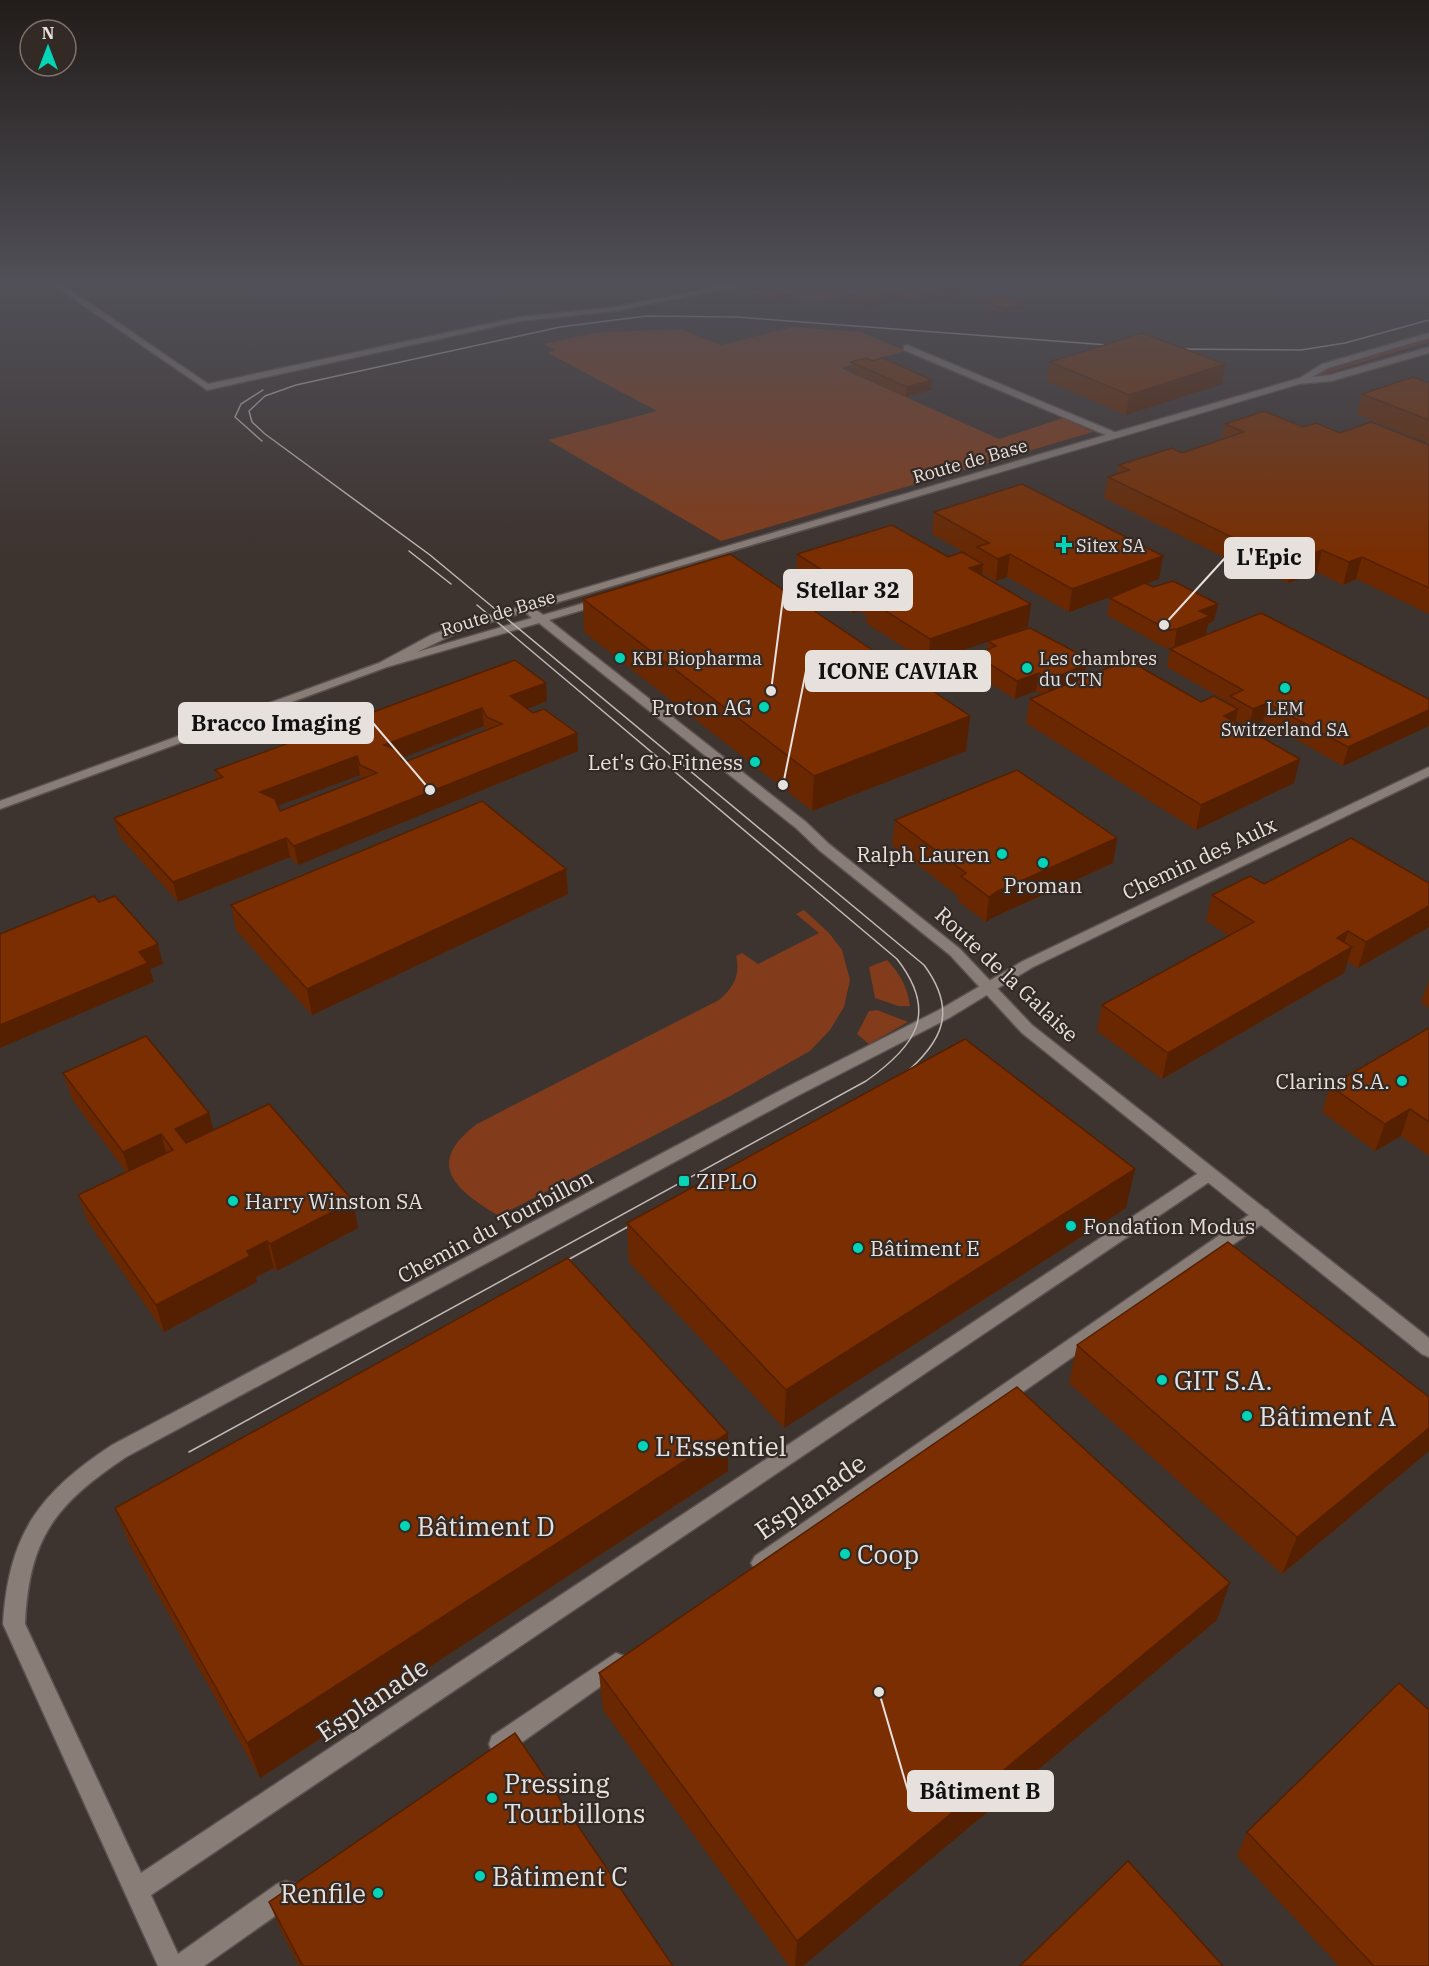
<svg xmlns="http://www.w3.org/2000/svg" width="1429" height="1966" font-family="'IBM Plex Serif',serif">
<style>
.green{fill:#823c1b}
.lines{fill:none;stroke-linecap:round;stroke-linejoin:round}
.street-casing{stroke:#5b524f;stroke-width:3}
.secondary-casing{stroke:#5b524f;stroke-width:3}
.street{fill:#897d78;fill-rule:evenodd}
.secondary{fill:#897d78;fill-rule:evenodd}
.tram{stroke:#bfb9b5;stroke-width:1.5}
.wall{fill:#692801;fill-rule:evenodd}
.shaded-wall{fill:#552001}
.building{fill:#7a2e01;stroke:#552001;stroke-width:1.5;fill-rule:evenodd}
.poi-dot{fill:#03d5b6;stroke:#332925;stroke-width:2}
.labels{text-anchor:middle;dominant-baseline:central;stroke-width:4.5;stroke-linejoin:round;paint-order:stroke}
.far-street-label{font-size:18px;fill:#e7e1de;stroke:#332925}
.far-poi-label{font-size:18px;fill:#e7e1de;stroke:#332925;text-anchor:start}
.poi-label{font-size:21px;fill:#e7e1de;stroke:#332925;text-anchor:end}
.street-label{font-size:21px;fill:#e7e1de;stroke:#332925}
.near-poi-label{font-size:26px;fill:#e7e1de;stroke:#332925;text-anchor:start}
.near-street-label{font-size:26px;fill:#e7e1de;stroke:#332925}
.leader{fill:none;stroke:#e7e1de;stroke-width:2}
.callout-dot{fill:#e7e1de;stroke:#332925;stroke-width:2}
.callout{fill:#e7e1de;stroke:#e7e1de;stroke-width:2}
.callout-label{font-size:22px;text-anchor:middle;font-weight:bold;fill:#111}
</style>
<rect width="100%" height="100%" fill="#3d332f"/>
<g class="green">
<polygon points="776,281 905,281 809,304 769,285"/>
<polygon points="793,327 861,332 906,351 841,368 999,439 1063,418 1093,432 721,541 548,440 657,411 548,353 555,350 544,344 593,333 681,329 721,345"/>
<polygon points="1429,339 1429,342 1320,375 1316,374"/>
<path d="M804 910 829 933 842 950 850 980 844 1007 830 1030 810 1051 732 1095 499 1216C455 1190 424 1164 477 1124L719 1000C733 988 741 975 736 956L742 953 758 964 819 933 796 914Z"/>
<path d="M887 960C900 974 907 986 910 1006H898L875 998 869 967Z"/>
<polygon points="877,1010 908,1022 869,1044 857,1034 869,1011"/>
</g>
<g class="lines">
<g class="street-casing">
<g id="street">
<polygon points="48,281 57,281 208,384 520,317 616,307 746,281 762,281 616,311 520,321 207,390"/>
<polygon points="907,345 1119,434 1121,436 1113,438 904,350 904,346"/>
<path d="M1429 767V776L1033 967 949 1018 799 1095 126 1457C56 1504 29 1537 25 1624L141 1873 1203 1170H1215L1217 1174 1215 1178 151 1895 178 1954 277 1884 286 1881 295 1884 298 1893 295 1902 204 1966H158L3 1624C9 1534 38 1494 112 1445L787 1087 939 1010 1023 961Z"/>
<polygon points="1262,1208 1268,1210 1271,1215 1268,1220 769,1570 762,1572 755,1570 751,1563 755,1556 1256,1210"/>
<polygon points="616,1653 624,1656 627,1663 624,1670 508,1752 500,1755 492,1752 489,1744 492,1736"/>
</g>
</g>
<g class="secondary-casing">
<path id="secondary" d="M1429 333V338L1328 368 1312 377 1330 375 1429 347V353L1331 381 1299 384C1045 460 789 533 535 609L543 615 598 599H606V603L549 620 806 822 829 844 960 949 1032 1025 1429 1338V1357L1422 1354 1022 1033 950 955 819 850 796 828 539 623 387 667 0 809V801L379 663 431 635 455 626 1300 378 1322 364ZM525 612 532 618 417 652 463 630Z"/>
</g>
<use href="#street" class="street"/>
<use href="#secondary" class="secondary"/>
<g class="tram">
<polyline points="1172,349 1301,350 1345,343 1429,320"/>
<polyline points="262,441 235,417 241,404 263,390"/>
<polyline points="409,551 451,584"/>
<path d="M902 1076C943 1042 958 1011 924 965L430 555 265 434 252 422 249 411 265 396 296 385 560 327 646 316 737 317 1121 346"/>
<polyline points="555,1267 642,1219"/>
<path d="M189 1452 866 1081C916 1046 939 1013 897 959L477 605"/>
</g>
</g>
<g class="wall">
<polygon points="896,284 966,286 965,295 922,304 907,298 907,299 862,308 849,303 850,294 896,286"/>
<polygon points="746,291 784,299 762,304 746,296"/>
<polygon points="984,302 1024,308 1005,314 983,306"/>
<polygon points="873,361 932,380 931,390 906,397 850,372 851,362"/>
<polygon points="1050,362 1225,364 1222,384 1126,415 1047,381"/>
<polygon points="1429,383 1429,443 1357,414 1362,394"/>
<polygon points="1225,424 1303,427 1429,445 1429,614 1356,579 1343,585 1317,572 1288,583 1270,573 1255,577 1229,564 1230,560 1104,498 1108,477 1117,474 1119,465 1182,453 1221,440"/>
<polygon points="934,512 1159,579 1145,584 1153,587 1218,604 1214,621 1208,624 1206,634 1174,647 1165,648 1107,615 1110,598 1131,589 1069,612 1007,577 996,581 982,573 982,576 1028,627 928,663 866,623 867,616 859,611 852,613 796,577 797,554 948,557 976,560 976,559 932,534"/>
<polygon points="583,599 970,716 966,751 812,811 584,632"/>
<polygon points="988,641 1084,678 1201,702 1228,703 1228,702 1167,667 1170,649 1429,699 1429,726 1343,766 1263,721 1249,727 1236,720 1236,722 1294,783 1196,830 1026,723 1030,699 1042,694 1036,691 1015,699 973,673 975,655 987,650"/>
<path d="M515 660 547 701 527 709 533 713 577 733 578 751 298 865 290 857 178 902 120 837 114 818 217 780 215 770ZM484 726 486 730 405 762 401 759V758ZM360 775 361 779 280 811 278 806Z"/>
<polygon points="895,820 1117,838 1113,863 994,917 986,922 958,901 958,896 892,845"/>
<polygon points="1429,883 1429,927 1358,968 1347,962 1344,973 1162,1079 1097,1031 1102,1005 1229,936 1206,921 1212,895 1264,884"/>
<polygon points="568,894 312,1015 236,930 231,905"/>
<polygon points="1429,980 1429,1008 1421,1003"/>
<polygon points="1429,1028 1429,1156 1401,1136 1375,1151 1322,1112 1330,1086"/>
<polygon points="63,1073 209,1113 213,1130 353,1201 358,1228 277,1271 274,1268 256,1277 257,1282 164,1332 88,1222 78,1195 126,1172 72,1099"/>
<polygon points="1126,1208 784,1428 629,1262 627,1223"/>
<polygon points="1077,1345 1429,1397 1429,1451 1282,1574 1069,1383"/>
<polygon points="728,1471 260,1778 130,1545 115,1508"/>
<polygon points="1217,1620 803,1966 789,1966 603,1710 599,1673"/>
<polygon points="1247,1832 1429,1966 1339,1966 1237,1856"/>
<polygon points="269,1902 673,1966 299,1966 283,1935"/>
</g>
<g class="shaded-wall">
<polygon points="966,286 965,295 922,304 922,294"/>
<polygon points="907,290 907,299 862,308 862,299"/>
<polygon points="784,295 784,299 762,304 762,299"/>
<polygon points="1025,304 1024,308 1005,314 1005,309"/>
<polygon points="1225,364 1222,384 1126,415 1129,395"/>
<polygon points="932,380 931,390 906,397 907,387"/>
<polygon points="1322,550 1317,572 1288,583 1294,560"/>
<polygon points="1275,551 1270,573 1255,577 1260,554"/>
<polygon points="1010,554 1007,577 996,581 998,559"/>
<polygon points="1163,556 1159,579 1069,612 1072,589"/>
<polygon points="1362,557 1356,579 1343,585 1349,562"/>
<polygon points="983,564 981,586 969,568"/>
<polygon points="861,588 859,611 852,613 853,590"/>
<polygon points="1031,604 1028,627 928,663 930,639"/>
<polygon points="1218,604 1214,621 1208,624 1206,634 1174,647 1177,629 1199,611"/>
<polygon points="1087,661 1084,679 1047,698 1050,680"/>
<polygon points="1039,673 1036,691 1015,699 1017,681"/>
<polygon points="546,683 547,701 512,715 510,696"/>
<polygon points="1267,703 1263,721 1249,727 1253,709"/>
<polygon points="482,708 484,726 387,764 384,745"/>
<polygon points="1238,709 1233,733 1224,716"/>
<polygon points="1429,710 1429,726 1343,766 1348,747"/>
<polygon points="970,716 966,751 812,811 814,776"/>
<polygon points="577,733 578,751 298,865 294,846"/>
<polygon points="357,756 360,775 264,811 260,792"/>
<polygon points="1300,759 1294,783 1196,830 1201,805"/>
<polygon points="286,838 290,857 178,902 173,882"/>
<polygon points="1117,838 1113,863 994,917 986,922 989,897 998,891"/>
<polygon points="566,869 568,894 312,1015 307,989"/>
<polygon points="1429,906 1429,927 1358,968 1366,942"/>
<polygon points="1348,931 1341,953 1352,947 1344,973 1162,1079 1168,1053"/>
<polygon points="158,944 163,964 150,969 154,982 0,1048 0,1025 139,952"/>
<polygon points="1410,1109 1401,1136 1375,1151 1385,1124"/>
<polygon points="209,1113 216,1139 183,1156 175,1129"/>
<polygon points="161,1134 168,1161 131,1179 123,1152"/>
<polygon points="1135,1169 1126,1208 784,1428 786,1390"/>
<polygon points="353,1201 358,1228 277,1271 270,1244"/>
<polygon points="267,1241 274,1268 256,1277 257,1282 164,1332 156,1305 247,1251"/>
<polygon points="1429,1428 1429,1451 1282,1574 1297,1537"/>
<polygon points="728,1433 728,1471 260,1778 247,1743"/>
<polygon points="1230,1583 1217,1620 803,1966 795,1966 797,1941"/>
</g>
<g class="building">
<polygon points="908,281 954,281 966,286 922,294 896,284"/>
<polygon points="891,284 907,290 862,299 850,294 874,287"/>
<polygon points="770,288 784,295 762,299 746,291"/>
<polygon points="1004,296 1025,304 1005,309 984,302"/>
<polygon points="1142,333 1225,364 1129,395 1050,362"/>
<polygon points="866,358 873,361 883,358 932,380 907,387 851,362"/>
<polygon points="1413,377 1429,383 1429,420 1362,394"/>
<polygon points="1264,411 1303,427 1316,423 1340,433 1371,422 1429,445 1429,588 1362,557 1349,562 1322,550 1294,560 1275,551 1260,554 1234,542 1238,540 1108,477 1129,470 1119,465 1172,448 1182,453 1244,432 1225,424"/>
<polygon points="1022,484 1163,556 1072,589 1010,554 998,559 977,547 989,543 934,512"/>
<polygon points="892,525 948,557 962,552 983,564 969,568 1031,604 930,639 868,600 875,597 861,588 853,590 797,554"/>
<polygon points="730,554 970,716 814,776 583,599"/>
<polygon points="1173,581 1218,604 1199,611 1210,616 1177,629 1168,630 1110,598 1145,583 1153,587"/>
<polygon points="1261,613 1429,699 1429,710 1348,747 1267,703 1253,709 1230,696 1243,690 1170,649"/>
<polygon points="1030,628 1085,657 1087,661 1084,665 1050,680 1039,673 1017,681 975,655 996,646 988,641"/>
<path d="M515 660 546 683 510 696 533 713 544 709 577 733 294 846 286 838 173 882 114 818 223 777 215 770ZM482 708 487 717 502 724 405 762 401 759 399 751 384 745ZM357 756 360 765 377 773 280 811 275 799 260 792Z"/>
<polygon points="1128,660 1201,702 1214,696 1238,709 1224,716 1300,759 1201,805 1030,699"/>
<polygon points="1017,770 1117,838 998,891 989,897 961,876 966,873 895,820"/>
<polygon points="482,801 566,869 307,989 231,905"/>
<polygon points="1351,838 1429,883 1429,906 1366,942 1348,931 1337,938 1352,947 1168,1053 1102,1005 1254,922 1212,895 1250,876 1264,884"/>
<polygon points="94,896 99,902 115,896 158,944 139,952 148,963 0,1025 0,934"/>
<polygon points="1429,1028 1429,1122 1410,1109 1385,1124 1330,1086"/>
<polygon points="146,1036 209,1113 175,1129 186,1143 269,1104 353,1201 270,1244 267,1241 247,1251 250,1256 156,1305 78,1195 173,1150 161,1134 123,1152 63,1073"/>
<polygon points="965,1039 1135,1169 786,1390 627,1223"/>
<polygon points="1228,1242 1429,1397 1429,1428 1297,1537 1077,1345"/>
<polygon points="568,1258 728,1433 247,1743 115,1508"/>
<polygon points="1017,1387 1230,1583 797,1941 599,1673"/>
<polygon points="1399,1683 1429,1710 1429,1966 1374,1966 1247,1832"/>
<polygon points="515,1733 673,1966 303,1966 269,1902"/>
<polygon points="1128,1861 1223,1966 1020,1966"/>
</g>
<linearGradient id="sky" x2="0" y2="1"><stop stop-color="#221c1a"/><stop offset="0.51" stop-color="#515058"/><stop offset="1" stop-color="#515058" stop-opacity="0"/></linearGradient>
<rect width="1429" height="556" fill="url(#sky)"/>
<g class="poi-dot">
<path d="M1061 536h6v6h6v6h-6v6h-6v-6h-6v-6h6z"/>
<circle cx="620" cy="658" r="6"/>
<circle cx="1027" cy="668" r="6"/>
<circle cx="1285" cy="688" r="6"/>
<circle cx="764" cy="707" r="6"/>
<circle cx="755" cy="762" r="6"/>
<circle cx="1002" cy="854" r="6"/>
<circle cx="1043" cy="863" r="6"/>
<circle cx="1402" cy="1081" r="6"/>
<rect x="678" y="1175" width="12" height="12" rx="3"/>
<circle cx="233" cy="1201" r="6"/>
<circle cx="1071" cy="1226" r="6"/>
<circle cx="858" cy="1248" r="6"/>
<circle cx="1162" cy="1380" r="6"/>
<circle cx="1247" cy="1416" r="6"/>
<circle cx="643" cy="1446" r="6"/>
<circle cx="405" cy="1526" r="6"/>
<circle cx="845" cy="1554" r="6"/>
<circle cx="492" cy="1798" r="6"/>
<circle cx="480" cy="1876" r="6"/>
<circle cx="378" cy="1893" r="6"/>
</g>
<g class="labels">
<g class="far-street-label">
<text transform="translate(970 461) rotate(-16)">Route de Base</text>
<text transform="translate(498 613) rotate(-17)">Route de Base</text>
</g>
<g class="far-poi-label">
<text x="1076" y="545">Sitex SA</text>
<text x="632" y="658">KBI Biopharma</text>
<text x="1039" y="658">Les chambres<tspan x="1039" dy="21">du CTN</tspan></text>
<text x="1285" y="708" text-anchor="middle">LEM<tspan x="1285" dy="21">Switzerland SA</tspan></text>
</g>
<g class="poi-label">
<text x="752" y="707">Proton AG</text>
<text x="743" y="762">Let's Go Fitness</text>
<text x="990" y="854">Ralph Lauren</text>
<text x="1043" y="885" text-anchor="middle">Proman</text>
<text x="1390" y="1081">Clarins S.A.</text>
<text x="696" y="1181" text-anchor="start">ZIPLO</text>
<text x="245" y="1201" text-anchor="start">Harry Winston SA</text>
<text x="1083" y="1226" text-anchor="start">Fondation Modus</text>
<text x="870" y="1248" text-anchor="start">Bâtiment E</text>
</g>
<g class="street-label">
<text transform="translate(1199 858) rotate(-25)">Chemin des Aulx</text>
<text transform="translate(1007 974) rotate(43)">Route de la Galaise</text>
<text transform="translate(495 1226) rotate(-28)">Chemin du Tourbillon</text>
</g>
<g class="near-poi-label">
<text x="1174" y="1380">GIT S.A.</text>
<text x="1259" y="1416">Bâtiment A</text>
<text x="655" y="1446">L'Essentiel</text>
<text x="417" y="1526">Bâtiment D</text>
<text x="857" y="1554">Coop</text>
<text x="504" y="1783">Pressing<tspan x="504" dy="30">Tourbillons</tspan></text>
<text x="492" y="1876">Bâtiment C</text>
<text x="366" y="1893" text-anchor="end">Renfile</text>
</g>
<g class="near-street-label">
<text transform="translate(810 1496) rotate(-35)">Esplanade</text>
<text transform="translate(372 1699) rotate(-34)">Esplanade</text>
</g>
</g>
<path class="leader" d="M1164 625L1225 558M771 691L784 590M783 785L806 671M430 790L373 723M879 1692L908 1791"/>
<g class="callout-dot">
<circle cx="1164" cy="625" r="6"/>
<circle cx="771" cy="691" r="6"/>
<circle cx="783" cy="785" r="6"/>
<circle cx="430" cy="790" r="6"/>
<circle cx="879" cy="1692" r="6"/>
</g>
<g class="callout">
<rect x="1225" y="538" width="89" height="40" rx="6"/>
<rect x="784" y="570" width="128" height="40" rx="6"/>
<rect x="806" y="651" width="184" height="40" rx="6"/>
<rect x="179" y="703" width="194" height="40" rx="6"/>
<rect x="908" y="1771" width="145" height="40" rx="6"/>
</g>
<g class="callout-label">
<text x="1269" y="565">L'Epic</text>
<text x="848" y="598">Stellar 32</text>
<text x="898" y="679">ICONE CAVIAR</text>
<text x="276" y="731">Bracco Imaging</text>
<text x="980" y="1799">Bâtiment B</text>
</g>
<g transform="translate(48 48)"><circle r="28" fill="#332925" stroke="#7b736f" stroke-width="1.5"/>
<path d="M0-4.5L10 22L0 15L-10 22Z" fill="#03d5b6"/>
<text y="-9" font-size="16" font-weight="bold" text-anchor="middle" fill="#e7e1de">N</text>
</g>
</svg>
